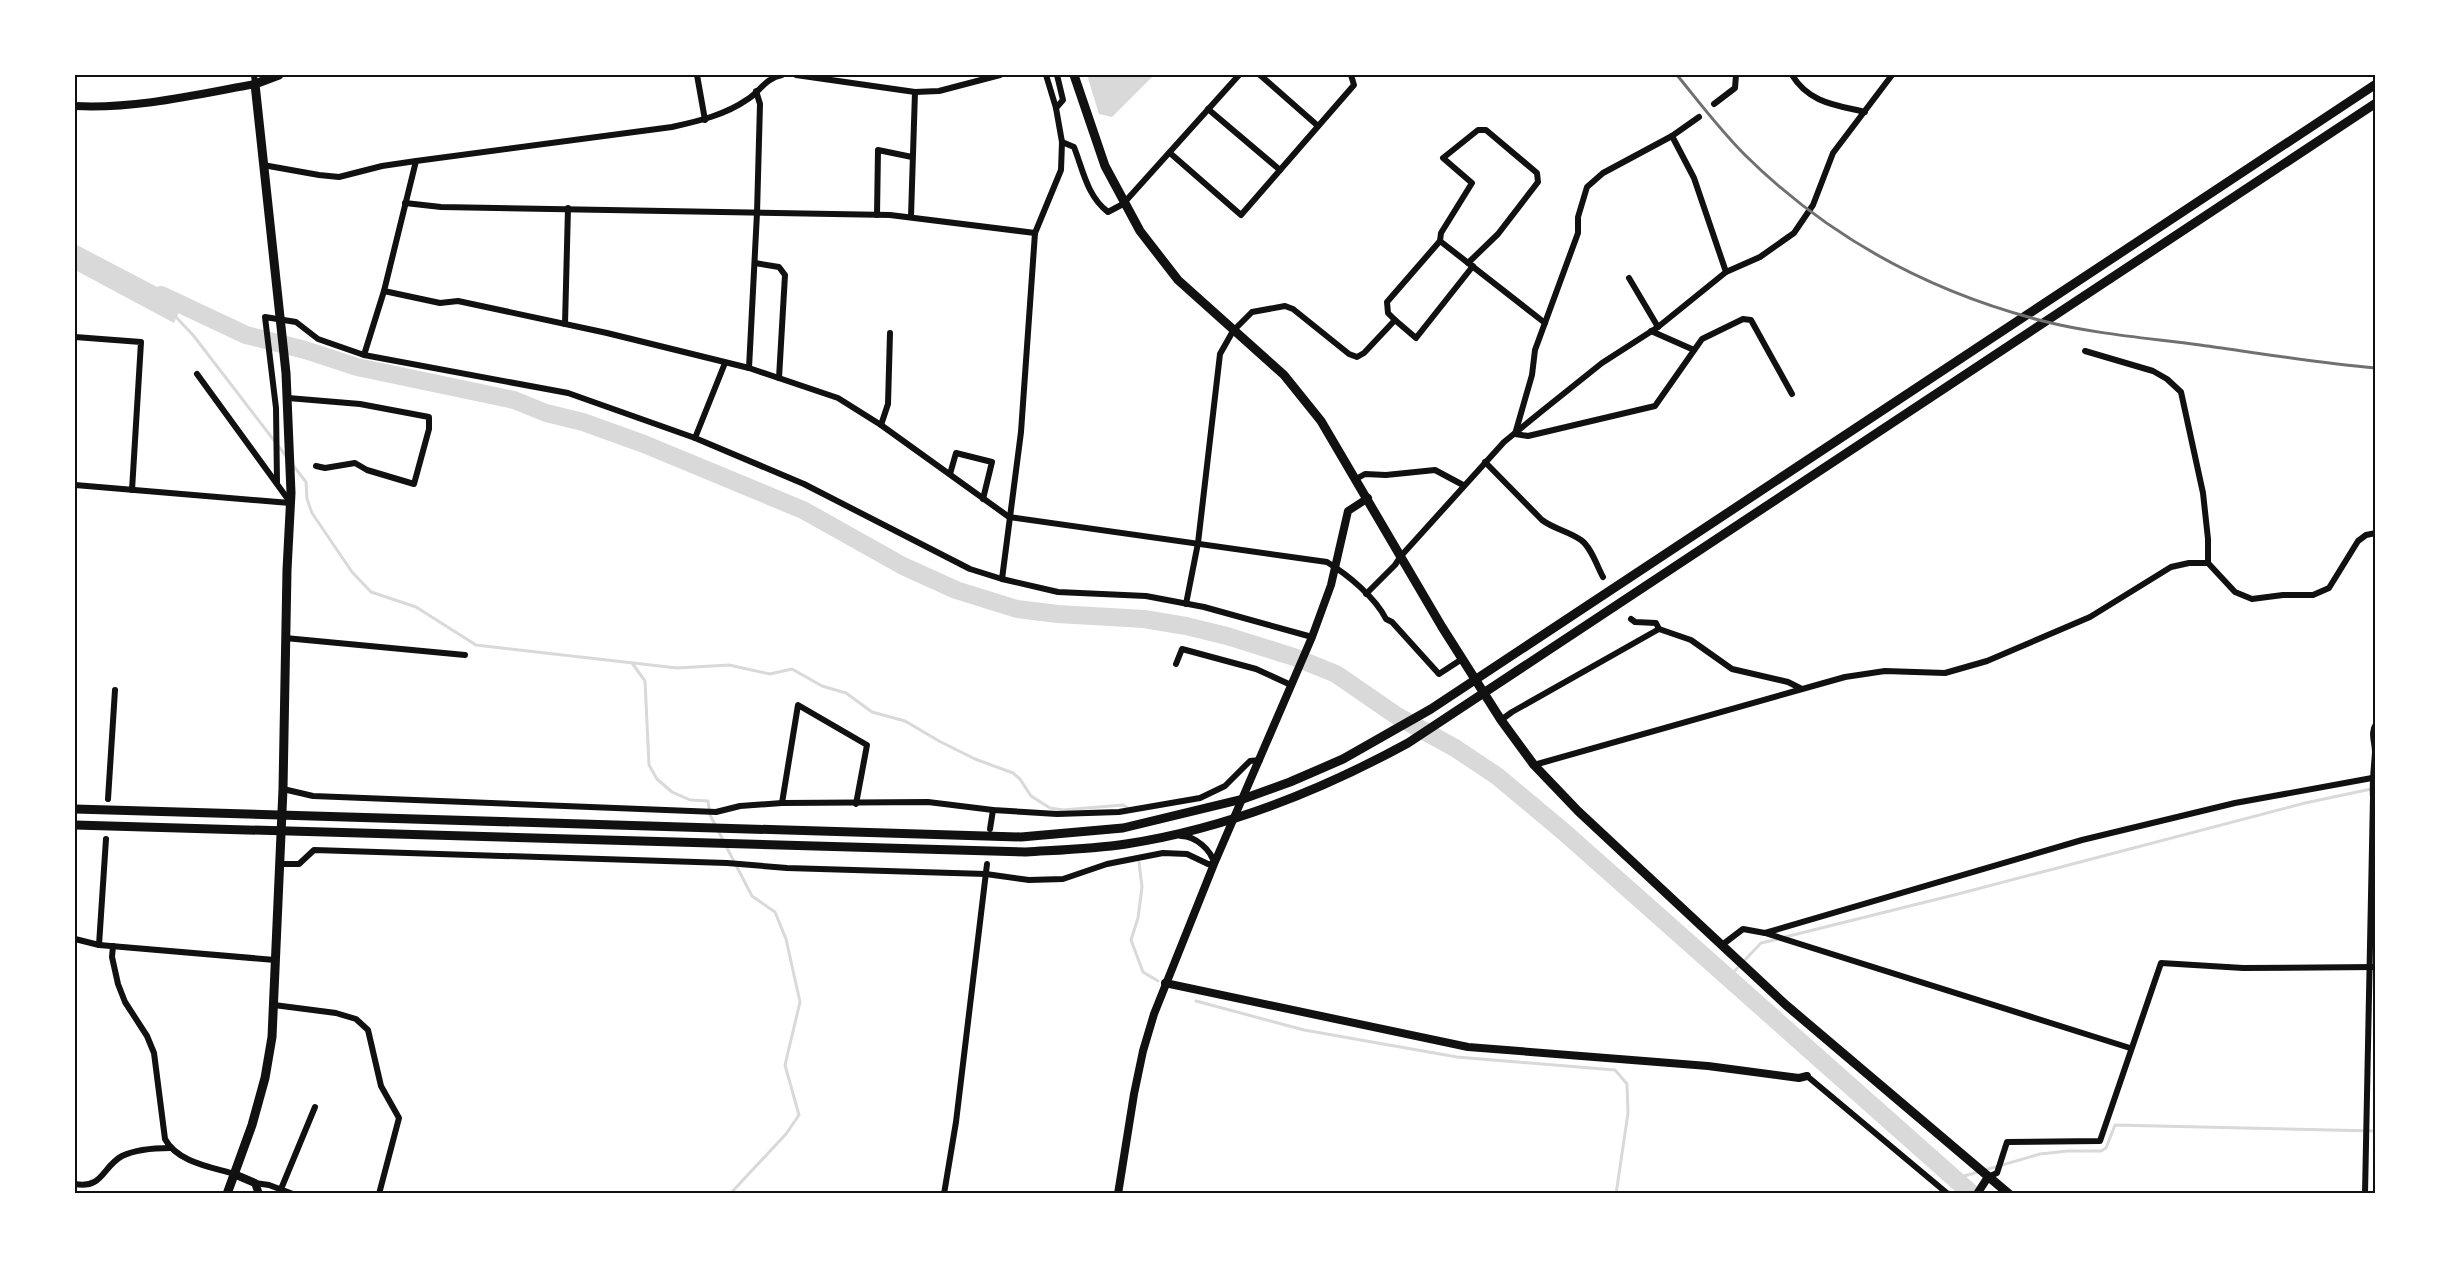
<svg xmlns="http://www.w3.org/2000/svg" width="2451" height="1269" font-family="'DM Sans',sans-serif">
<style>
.water{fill:#d9d9d9}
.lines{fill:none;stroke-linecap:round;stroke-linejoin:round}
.stream{stroke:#d9d9d9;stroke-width:3}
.river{stroke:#d9d9d9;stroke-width:18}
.minor{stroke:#111;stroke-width:6}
.tertiary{stroke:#111;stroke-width:8}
.secondary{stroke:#111;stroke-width:8}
.primary{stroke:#111;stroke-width:9}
.trunk{stroke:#111;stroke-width:9}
.rail{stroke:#707070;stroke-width:3}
.neatline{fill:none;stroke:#111;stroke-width:2}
</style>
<rect width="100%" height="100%" fill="#fff"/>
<g class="water">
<polygon points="1087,75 1154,75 1112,117 1099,114"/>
<polygon points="75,244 184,301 174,323 75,270"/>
</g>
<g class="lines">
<g class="stream">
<polyline points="175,316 193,335 286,456"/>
<polyline points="292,464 306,482 307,499 312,513 352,572 371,592 416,607 476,645 677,668 729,665 770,674 792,669 822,686 846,693 872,712 905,721 939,741 975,759 1013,773 1020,779 1031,796 1050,808 1063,810 1123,805 1128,808"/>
<polyline points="632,663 645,681 649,765 657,779 672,792 690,800 708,801 710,815 723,840"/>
<polyline points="726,846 752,896 775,912 786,939 800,1002 785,1065 799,1115 786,1134 730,1194"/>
<polyline points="1139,862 1142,887 1138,918 1131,940 1143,972 1158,981"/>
<polyline points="1785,937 1958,894 2305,803 2376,788"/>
<polyline points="1727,979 1761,943 1779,939"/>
<polyline points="1196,1001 1304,1030 1457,1057 1615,1070 1627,1084 1628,1113 1616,1194"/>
<polyline points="1954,1179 2040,1154 2068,1151 2101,1151 2106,1148 2115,1125 2376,1131"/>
</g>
<polyline class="river" points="161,295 246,335 305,350 357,367 514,400 546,413 583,422 644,444 803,510 903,566 956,590 1017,609 1058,614 1144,619 1186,626 1227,636 1294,657 1336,674 1397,716 1455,748 1497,776 1564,832 1972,1194"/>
<g class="minor">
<polyline points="254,75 255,84"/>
<polyline points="697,75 705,120"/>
<polyline points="796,75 915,92 939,91 1000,75"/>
<polyline points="1260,75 1318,126"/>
<path d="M1792 75C1809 103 1836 105 1865 112"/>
<polyline points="1714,104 1735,88 1736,75"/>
<polyline points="1056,108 1063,100 1057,75"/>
<polyline points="1208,109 1280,170"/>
<polyline points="1672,136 1694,178 1726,272"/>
<path d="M1062 142 1074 147C1083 170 1087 196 1108 212L1123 204 1239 75"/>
<polyline points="1170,153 1241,215 1354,85 1351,75"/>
<path d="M263 165 319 175 339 177 382 166 416 161 672 127C699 121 725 115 748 99 760 91 766 78 782 75"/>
<polyline points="405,203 441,207 890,215 1035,233"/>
<polyline points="877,215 878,150 912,157"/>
<polyline points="911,216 915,92"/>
<polyline points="1440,241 1545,323"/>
<polyline points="755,263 779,267 785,275 779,378"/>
<polyline points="1629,278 1658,327"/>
<path d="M384 291 440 303 458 301 607 333 749 368 838 398 881 425 1009 517 1327 562C1348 575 1375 597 1386 619L1392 622 1439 674 1462 659"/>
<polyline points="1395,320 1388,313 1387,302 1440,241 1441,233 1472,183 1443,158 1478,130 1486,130 1537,173 1538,182 1498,234 1468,263"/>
<polyline points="565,324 568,208"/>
<polyline points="1651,331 1694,350"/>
<polyline points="75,337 141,342 132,490"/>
<polyline points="2085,351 2153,371 2167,379 2181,392 2203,493 2208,539 2208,563"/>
<polyline points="364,355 384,291 416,161"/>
<polyline points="749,368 757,213 760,104 756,91"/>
<polyline points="197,374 290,502"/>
<polyline points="288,398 360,404 429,417 429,429 414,484 367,470 355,463 325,468 316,466"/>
<polyline points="881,425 888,404 890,333"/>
<polyline points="1515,434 1532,375 1535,350 1578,233 1578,217 1587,187 1603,173 1672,136 1699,117"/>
<polyline points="1515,434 1528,436 1655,406 1702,339 1743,319 1751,320 1792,394"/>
<polyline points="695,438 725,363"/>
<path d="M1485 462 1542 520C1554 529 1568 531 1581 540 1591 547 1597 566 1603 577"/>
<polyline points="950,474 956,453 992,462 983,499"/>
<polyline points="1356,479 1365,474 1386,475 1435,470 1463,485"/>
<polyline points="277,483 276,408 265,317 296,322 318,339 364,355 568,393 695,438 804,484 970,569 1002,579 1058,592 1146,596 1204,607 1312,637"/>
<polyline points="75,485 290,503"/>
<polyline points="1002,579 1021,432 1035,233 1061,170 1062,142 1056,108 1046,75"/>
<polyline points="1366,594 1395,565 1401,556 1504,442 1542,411 1602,363 1658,327 1726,272 1760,257 1794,233 1813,205 1833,153 1892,75"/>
<polyline points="1186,604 1198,543 1220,354 1233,331 1252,312 1285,306 1293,309 1349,354 1357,357 1364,353 1395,320 1416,338 1473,266"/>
<polyline points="1631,619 1635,622 1656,623 1659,629"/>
<polyline points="285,638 465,655"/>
<polyline points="1176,664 1182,649 1256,669 1291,685"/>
<polyline points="1501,720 1512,712 1659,629 1691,640 1732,669 1788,682 1800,688"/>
<polyline points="1534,765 1845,677 1885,671 1945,673 1987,661 2090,617 2171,567 2189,563 2208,563 2235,592 2252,599 2283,595 2313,595 2329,588 2358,541 2366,535 2376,533"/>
<polyline points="283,789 313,796 716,812 740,806 782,803 928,802 993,810 1057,814 1119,812 1200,798 1225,786 1250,761 1260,760"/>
<polyline points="108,799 115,690"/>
<polyline points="782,803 798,705 867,745 856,804"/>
<polyline points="990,829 993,810"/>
<path d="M280 864H299L314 850 727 863 787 868 986 874 1029 880 1063 879 1107 864 1163 853 1187 854 1208 864H1214C1212 850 1195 836 1181 836"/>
<polyline points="1765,933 2082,840 2235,803 2372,778"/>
<polyline points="75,939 99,945 275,960"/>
<polyline points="99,945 106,839"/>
<polyline points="1722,945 1743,929 1765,933 2130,1048"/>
<path d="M113 946 112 957 118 984 125 1002 147 1036 154 1053 165 1139C177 1162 211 1167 234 1174"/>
<polyline points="274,1005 336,1013 356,1019 368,1030 381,1086 399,1118 379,1194"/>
<polyline points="1807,1076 1948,1194"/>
<polyline points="1988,1177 1997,1173 2007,1142 2100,1141 2161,963 2243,968 2376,967"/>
<polyline points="255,1183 269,1185 293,1194"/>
<path d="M75 1184C103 1189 102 1167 122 1156 137 1149 153 1148 170 1148"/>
<polyline points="281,1189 315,1107"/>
<polyline points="944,1194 956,1122 987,864"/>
<path d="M2365 1194 2373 797C2372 781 2374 768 2375 752 2375 742 2370 733 2376 724"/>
</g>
<g class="tertiary">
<polyline points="1165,983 1468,1047 1708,1066 1799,1078 1807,1076"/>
<polyline points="234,1174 255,1183 259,1194"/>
<polyline points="1977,1194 1988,1177"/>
</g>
<g class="secondary">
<path d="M75 106C136 109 195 95 255 84"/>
<polyline points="1118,1194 1134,1094 1143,1051 1154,1014 1214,864 1312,637 1331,585 1348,511 1368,498"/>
</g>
<g class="primary">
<polyline points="1074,75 1105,166 1140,231 1178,280 1284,375 1321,421 1442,627 1501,720 1534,765 1578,811 1786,1005 2009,1194"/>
<polyline points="227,1194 252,1125 265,1078 272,1037 283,789 287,570 291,493 286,373 255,84 279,75"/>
</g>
<g class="trunk">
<polyline points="75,809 1021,837 1123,828 1243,799 1290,782 1343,759 1431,709 2376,84"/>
<path d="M75 825 1026 852C1059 850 1093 849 1126 844 1225 829 1320 791 1408 743L2376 103"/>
</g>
<path class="rail" d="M1677 75C1699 102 1720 130 1745 155 1828 237 1930 292 2043 321 2094 334 2148 338 2200 345 2259 353 2317 363 2376 368"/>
</g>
<rect width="2451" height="1269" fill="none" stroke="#ffffff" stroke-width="153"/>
<rect x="76" y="76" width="2298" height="1116" class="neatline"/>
</svg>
